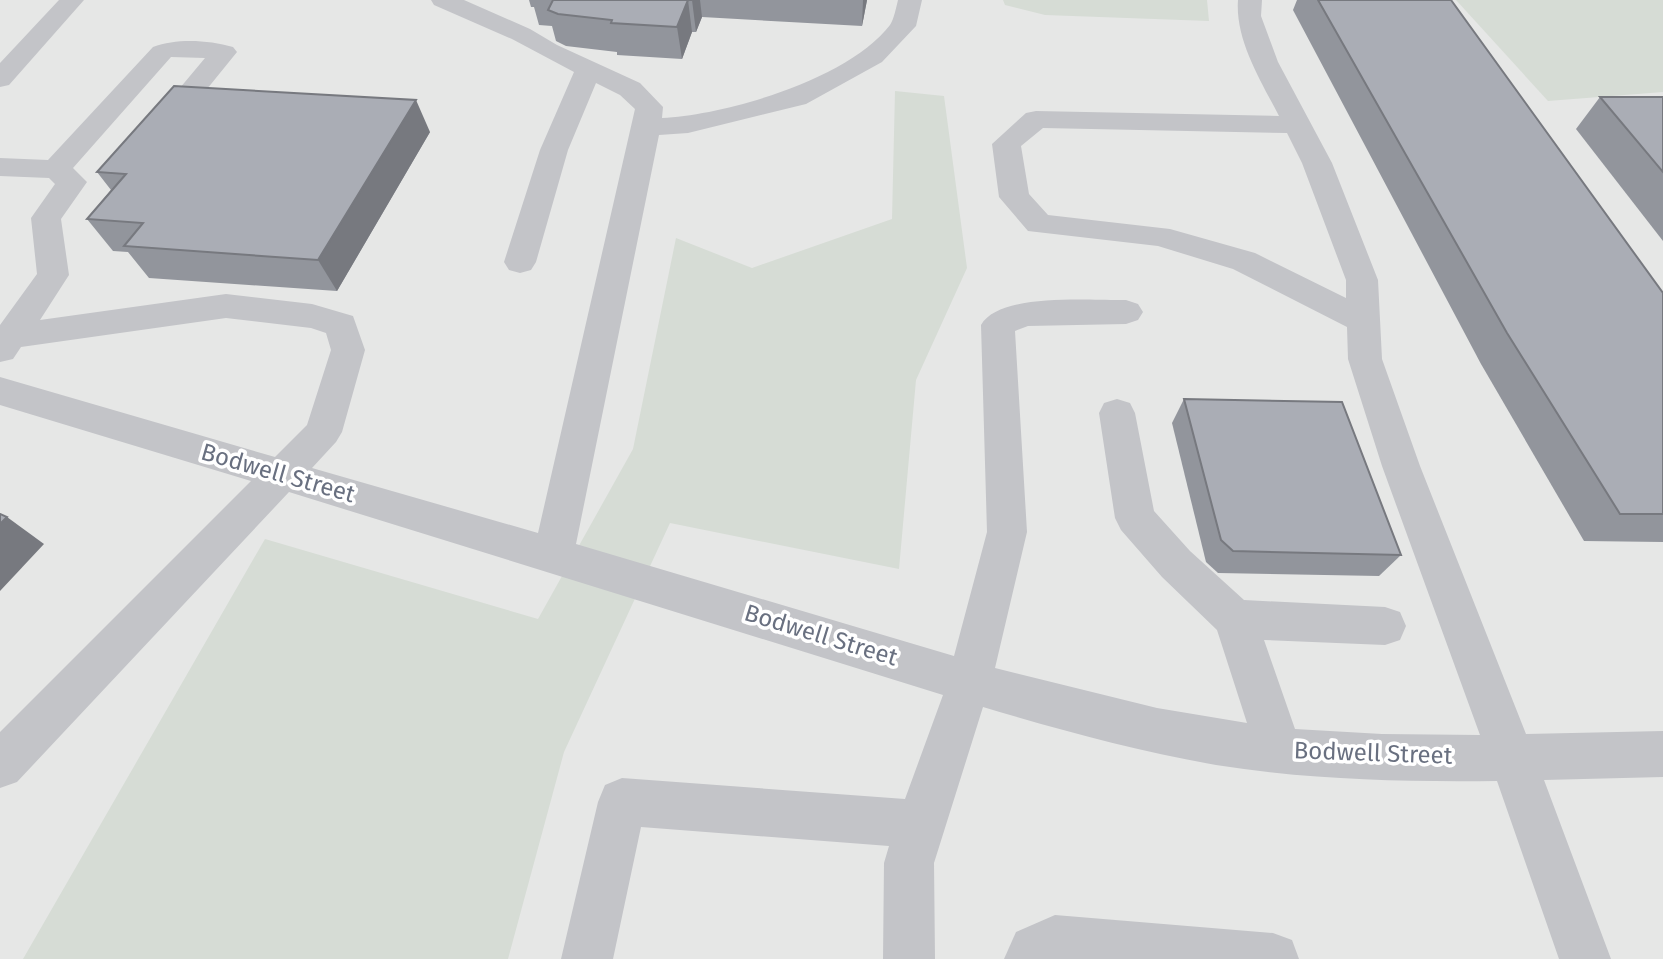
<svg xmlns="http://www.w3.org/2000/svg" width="1663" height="959" font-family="'Fira Sans',sans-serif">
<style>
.built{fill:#e6e7e6}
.green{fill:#d6dcd5}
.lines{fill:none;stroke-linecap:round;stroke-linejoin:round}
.minor{fill:#c3c4c8;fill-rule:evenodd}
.wall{fill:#92959c}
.shaded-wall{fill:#77797f}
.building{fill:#aaadb5;stroke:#77797f;stroke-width:2}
.labels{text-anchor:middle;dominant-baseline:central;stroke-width:7;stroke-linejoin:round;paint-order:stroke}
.street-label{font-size:24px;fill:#697080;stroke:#fff}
</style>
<rect width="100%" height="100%" fill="#f5f6f3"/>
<polygon class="built" points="0,0 1491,0 1663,28 1663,959 0,959"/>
<g class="green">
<polygon points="1003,0 1207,0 1209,21 1045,15 1005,5"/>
<polygon points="1456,0 1663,0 1663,92 1548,101"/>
<polygon points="895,91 944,96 967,268 916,380 899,569 670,523 564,752 508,959 23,959 265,539 538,619 633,449 676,238 752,268 892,219"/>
</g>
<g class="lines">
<g class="minor">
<polygon points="59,0 84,0 9,85 0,87 0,63"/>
<path d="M431 0H464L530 29 557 45 640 83 663 107 662 118C726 115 849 79 890 25 894 19 896 8 898 0H922L916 26 882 62 806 104 688 133 659 135 576 544 954 656 987 532 981 325C1000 292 1091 301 1126 300L1138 304 1143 312 1138 320 1126 324 1028 326 1015 331 1027 532 995 668 1157 708 1247 723 1217 630 1162 577 1121 530 1115 518 1099 413 1104 403 1117 399 1130 403 1135 413 1154 511 1190 551 1244 600 1385 607 1400 612 1406 626 1400 640 1385 645 1264 640 1295 729 1382 734 1480 735 1382 466 1348 359 1347 327 1233 269 1158 246 1028 231 999 197 992 144 1026 113 1036 111 1279 116C1261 81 1235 40 1238 0H1262L1261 16 1278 62 1332 163 1378 280 1382 359 1420 466 1526 734 1663 731V777L1544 780 1611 959H1559L1497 781C1403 782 1309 780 1216 765 1137 751 1060 730 983 707L934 863 935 959H883L884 863 889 846 641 827 613 959H561L598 802 605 785 622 778 905 799 943 695 289 492 17 782 0 788V732L251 481 0 405V377L275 457 307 425 331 350 326 333 311 328 226 318 21 347 13 359 0 362V325L37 274 31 218 55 184 49 178 0 176V158L48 160 153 47C177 38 208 40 233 47L237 52 173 131 163 133 153 131 149 125 205 58 171 57 73 168 87 182 61 219 69 275 40 320 226 294 312 304 353 316 365 350 342 432 336 442 312 468 538 533 635 109 620 95 596 83 568 150 536 262 531 270 520 273 509 270 504 262 540 150 574 72 512 39 434 5ZM1043 128 1287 133 1302 163 1346 280V298L1255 253 1170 229 1048 215 1029 194 1021 146Z"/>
<polygon points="1055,915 1273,933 1292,940 1299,959 1004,959 1016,932"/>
</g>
</g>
<g class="wall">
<polygon points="529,0 867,0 862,26 702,17 696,32 692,32 682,59 617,55 617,52 566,46 556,41 552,26 539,25 534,7 531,7"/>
<polygon points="1297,0 1451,0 1663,293 1663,542 1584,541 1481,364 1293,10"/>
<polygon points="1600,97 1663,97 1663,241 1576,129"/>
<polygon points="430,132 337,291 149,278 128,252 113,251 87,219 111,190 97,172"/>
<polygon points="1184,399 1401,555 1379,576 1218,573 1206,562 1172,423"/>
</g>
<g class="shaded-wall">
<polygon points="688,0 692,32 682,59 677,27"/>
<polygon points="692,0 700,0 702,17 696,32"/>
<polygon points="863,0 867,0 862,26"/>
<polygon points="416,100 430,132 337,291 318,260"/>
<polygon points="7,517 44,544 0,591 0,524"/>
</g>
<g class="building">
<polygon points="553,0 692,0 688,0 677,27 611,23 612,20 558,14 548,10"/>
<polygon points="1318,0 1451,0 1663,293 1663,514 1620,514 1507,333"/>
<polygon points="174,86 416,100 318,260 124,246 143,223 87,219 126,174 97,172"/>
<polygon points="1600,97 1663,97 1663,172"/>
<polygon points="1184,399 1342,402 1401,555 1233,551 1221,540"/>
<polygon points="0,514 7,517 0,524"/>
</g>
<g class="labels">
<g class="street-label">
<text transform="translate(278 473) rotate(16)">Bodwell Street</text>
<text transform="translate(821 635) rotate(17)">Bodwell Street</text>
<text transform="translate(1373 753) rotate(2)">Bodwell Street</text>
</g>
</g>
</svg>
